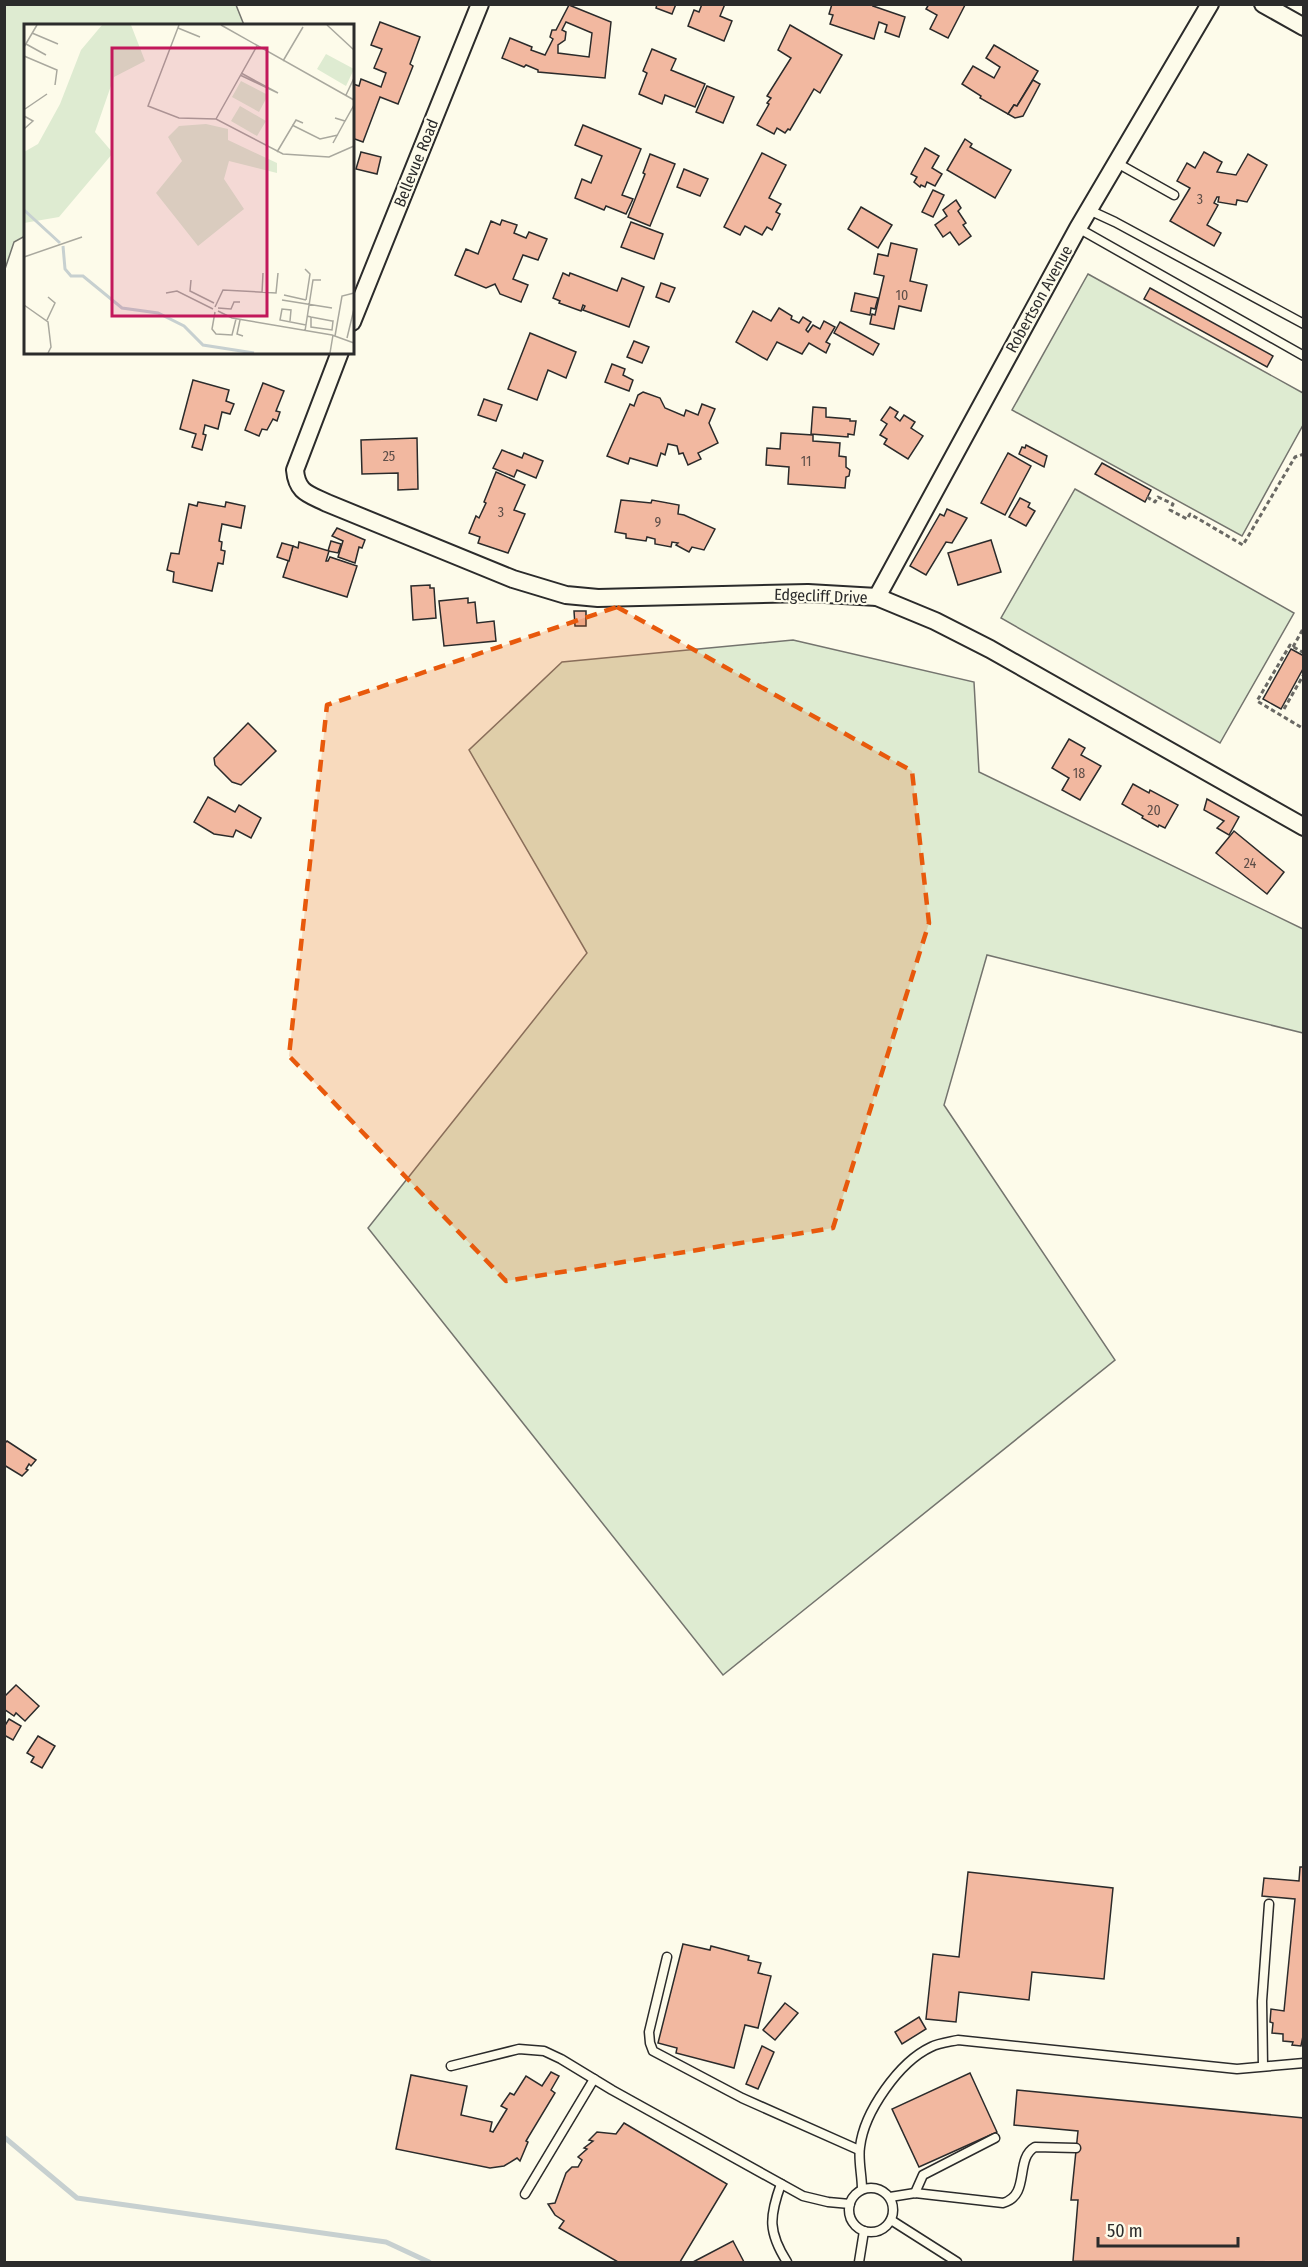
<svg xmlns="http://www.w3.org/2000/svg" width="1308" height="2267" font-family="'Fira Sans Condensed',sans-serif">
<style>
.green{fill:#deebd1;stroke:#74746e;stroke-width:1.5}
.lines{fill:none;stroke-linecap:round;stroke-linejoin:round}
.stream{stroke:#c7d0d0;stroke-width:5}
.building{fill:#f2b8a0;stroke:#2b2b2b;stroke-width:1.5;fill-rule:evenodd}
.service-casing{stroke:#2b2b2b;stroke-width:11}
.minor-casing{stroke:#2b2b2b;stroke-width:20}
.path{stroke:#6a6964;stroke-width:3;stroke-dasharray:4.5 3;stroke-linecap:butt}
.service{stroke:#fdfbea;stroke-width:8}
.minor{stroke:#fdfbea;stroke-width:16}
.marked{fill:#e8590c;fill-opacity:0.2;stroke:#e8590c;stroke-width:4.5;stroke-dasharray:12 8;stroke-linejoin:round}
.labels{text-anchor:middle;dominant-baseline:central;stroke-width:4.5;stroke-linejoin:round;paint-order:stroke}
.number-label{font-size:14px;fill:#5d4e48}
.street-label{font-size:16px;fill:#2b2b2b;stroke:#fdfbea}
.inset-river{fill:none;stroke:#c7d0d0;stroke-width:3}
.inset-road{fill:none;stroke:#a9a89e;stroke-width:1.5}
.view{fill:#c2185b;fill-opacity:0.15;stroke:#c2185b;stroke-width:3}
.inset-edge{fill:none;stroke:#2b2b2b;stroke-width:3}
</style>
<rect width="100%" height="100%" fill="#fdfbea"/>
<g class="green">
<polygon points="5,4 236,5 244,25 26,26 25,236 14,242 5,269"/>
<polygon points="1088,274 1303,393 1303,425 1242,536 1012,410"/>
<polygon points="1075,489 1294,613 1220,743 1001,618"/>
<polygon points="793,640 974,682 979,772 1303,929 1303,1033 987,955 944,1105 1115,1360 723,1675 368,1228 587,953 469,750 562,662"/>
</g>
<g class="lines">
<polyline class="stream" points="4,2137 77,2198 386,2242 429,2262"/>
</g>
<g class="building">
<polygon points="657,4 676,4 672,14 656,8"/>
<polygon points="702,4 725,4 720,16 732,21 724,41 688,26 694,10 699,12"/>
<polygon points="832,4 874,4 873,6 905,17 899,37 885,32 887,25 879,22 874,39 830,24 833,15 829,14"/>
<polygon points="929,4 965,5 948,38 930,29 937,15 926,9"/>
<path d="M569 5 611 22 605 78 538 72V70L526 65 524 67 502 58 510 38 532 47 531 50 545 55 553 39 550 37 552 30H556ZM566 22 592 33 589 57 558 53V45L565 40 566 32 562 30Z"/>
<polygon points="380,22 420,37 410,64 413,66 398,104 380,97 363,142 352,138 352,86 353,84 359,86 361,79 381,87 386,73 374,68 382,49 371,45"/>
<polygon points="790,25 842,55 820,93 814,89 790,130 788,129 785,133 777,128 774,134 757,125 769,104 767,103 771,98 767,96 791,58 778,50"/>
<polygon points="994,45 1038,71 1017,106 1014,105 1008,114 980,98 981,96 962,84 973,66 994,78 1000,67 986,58"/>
<polygon points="652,49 676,59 671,70 705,84 695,107 665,95 662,104 639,94 647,73 643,71"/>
<polygon points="1033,80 1040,84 1023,116 1015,118 1008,114 1014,105 1017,106"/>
<polygon points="707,86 734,97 723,123 696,112"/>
<polygon points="583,125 641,149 622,195 633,199 626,214 606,206 604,210 575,198 582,179 591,183 602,156 575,145"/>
<polygon points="965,139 972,144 970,147 1011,170 995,198 947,170"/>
<polygon points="925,148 939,156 932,168 942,174 935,186 927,182 925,187 921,185 920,187 914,182 917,177 911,174"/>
<polygon points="361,152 381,157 377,174 356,169"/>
<polygon points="1204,152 1222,162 1217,172 1236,175 1248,154 1267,165 1247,202 1237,200 1236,205 1218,202 1219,197 1217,197 1214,203 1218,205 1207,225 1221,233 1214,246 1170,221 1190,188 1177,181 1187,163 1195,168"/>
<polygon points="762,153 786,165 769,198 781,204 776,212 780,214 772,230 767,227 762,235 745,226 740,235 724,227"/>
<polygon points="650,154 675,164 650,226 628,217 645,174 643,173"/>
<polygon points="684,169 708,179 700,196 677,187"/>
<polygon points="933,190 944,195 933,217 922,212"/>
<polygon points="956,200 961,208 958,211 966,223 963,225 971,236 959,245 950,232 943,237 935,225 947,216 943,210"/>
<polygon points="861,207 892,225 878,248 848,229"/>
<polygon points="502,220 517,225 514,233 526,238 529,232 547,239 538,260 523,255 513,279 528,285 521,302 500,294 495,284 486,288 455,275 466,249 478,254 491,221 500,225"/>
<polygon points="631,222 663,234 654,259 621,247"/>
<polygon points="891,243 917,249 910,281 927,285 921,311 899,306 894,329 870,324 872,314 875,315 884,276 874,274 878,254 888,256"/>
<polygon points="563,273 569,276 570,273 617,291 622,278 644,287 629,327 583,310 585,306 583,305 581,311 559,303 560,301 553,298"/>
<polygon points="661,283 675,288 669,302 656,297"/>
<polygon points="1150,288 1273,356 1267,367 1144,299"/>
<polygon points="855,293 878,298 875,309 871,308 870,315 851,311"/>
<polygon points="779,308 792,316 791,319 799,323 803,317 811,322 806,330 808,332 813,325 820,329 824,321 835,327 826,342 830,344 826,353 809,343 802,354 777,342 767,360 736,342 753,311 771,321"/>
<polygon points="840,322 879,344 873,355 834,333"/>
<polygon points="530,333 576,352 566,378 548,370 537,400 508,389"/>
<polygon points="634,341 649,347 642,363 627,357"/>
<polygon points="612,364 625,369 623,375 633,380 629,391 605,382"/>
<polygon points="193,380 229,390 226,401 234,404 230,414 222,412 218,429 205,425 203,434 206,435 202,450 192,447 196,434 180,429"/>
<polygon points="263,383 284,391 276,411 280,412 277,421 273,419 267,430 262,429 259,436 245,430"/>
<polygon points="643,392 660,398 665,408 684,416 686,410 698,415 702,404 715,409 709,423 718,443 698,453 701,459 688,465 683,453 679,454 677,446 668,444 665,455 661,453 657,466 630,458 628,464 607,456 630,404 634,406 638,395"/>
<polygon points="484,399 502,405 496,421 478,415"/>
<polygon points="813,407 826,408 826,417 850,419 850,421 856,421 854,435 848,434 848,437 811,434"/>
<polygon points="890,407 898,412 895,417 900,421 904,415 915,422 911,428 923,436 908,459 884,444 887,439 880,435 887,424 881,420"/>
<polygon points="781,433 813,435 813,441 840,443 839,456 846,457 846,467 850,470 849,476 846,477 845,488 788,484 789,467 766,465 767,448 780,449"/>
<polygon points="417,438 418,489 398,490 398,473 362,474 361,440"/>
<polygon points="1026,445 1047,456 1044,467 1019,454 1022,447 1025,448"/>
<polygon points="502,450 522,458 524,453 543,461 536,478 517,470 514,477 493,468"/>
<polygon points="1008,453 1031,466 1005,515 981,503"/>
<polygon points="1102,463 1151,490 1145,502 1095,474"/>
<polygon points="496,472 525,485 514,510 525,514 508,553 478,543 480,537 469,533 476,516 479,518 486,503 484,502"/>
<polygon points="1020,498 1030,503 1028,507 1035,511 1026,526 1009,517"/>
<polygon points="621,500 651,503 652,500 679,505 678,514 684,515 715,529 704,550 692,547 689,552 676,545 678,543 672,542 671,547 655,544 655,539 647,537 646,541 626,538 626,534 615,532"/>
<polygon points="198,502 225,507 226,502 245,506 241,528 222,524 219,541 222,542 221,550 225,551 223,564 218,563 212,591 173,582 174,572 167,570 171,553 179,554 189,504 197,506"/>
<polygon points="947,509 967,518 952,543 946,542 926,575 910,566 940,514 944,516"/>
<polygon points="337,528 365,540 362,548 359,547 355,563 338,557 343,541 332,536"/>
<polygon points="991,540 1001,572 958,585 948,553"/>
<polygon points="331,541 341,544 338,553 328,551"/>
<polygon points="299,542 329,551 326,561 328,561 330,557 357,566 347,597 283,577 293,546 298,548"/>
<polygon points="282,543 293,546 289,561 277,557"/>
<polygon points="430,585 430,588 434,588 436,618 413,620 411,586"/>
<polygon points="468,598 468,603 475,602 477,623 494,621 496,641 444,646 439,601"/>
<polygon points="574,611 586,611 586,626 575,626"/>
<polygon points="1291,649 1304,656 1304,667 1281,709 1263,699"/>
<polygon points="248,723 276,751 241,785 232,782 215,765 214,758"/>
<polygon points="1069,739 1085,748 1081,755 1101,766 1080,800 1062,790 1069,778 1052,768"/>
<polygon points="1133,784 1149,793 1150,790 1178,805 1165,828 1159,825 1158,827 1142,818 1143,816 1122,804"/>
<polygon points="208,797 235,812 239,805 261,818 251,838 236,830 233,837 214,834 194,822"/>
<polygon points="1207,799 1239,817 1229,835 1217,828 1224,821 1204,810"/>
<polygon points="1234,831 1284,872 1267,894 1216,853"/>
<polygon points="7,1441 36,1460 31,1466 29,1464 26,1469 28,1470 22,1476 4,1465 4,1444"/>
<polygon points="16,1685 39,1706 25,1721 16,1713 14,1716 4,1709 4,1697"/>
<polygon points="9,1719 21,1726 13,1740 4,1735 4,1727"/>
<polygon points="38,1736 55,1746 42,1768 31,1762 34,1757 27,1753"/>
<polygon points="1300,1867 1304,1867 1304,2031 1301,2046 1292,2045 1293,2042 1283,2041 1283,2034 1272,2033 1273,2023 1270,2022 1271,2009 1284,2011 1295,1899 1262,1896 1264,1878 1299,1881"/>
<polygon points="968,1872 1113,1888 1104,1979 1032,1972 1029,2000 959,1992 956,2022 926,2019 933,1954 959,1957"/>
<polygon points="683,1944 710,1950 711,1946 749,1956 748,1960 761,1963 758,1973 771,1976 758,2028 745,2025 734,2068 676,2053 677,2048 658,2043"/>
<polygon points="785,2003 798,2013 775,2040 763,2030"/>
<polygon points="919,2017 926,2029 902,2044 895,2032"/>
<polygon points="762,2046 774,2052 758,2089 746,2084"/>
<polygon points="551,2072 559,2076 551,2090 555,2093 526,2141 528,2142 520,2161 517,2158 504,2166 490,2168 396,2149 411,2075 467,2086 461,2115 492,2122 490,2131 493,2132 507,2109 501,2106 510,2093 514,2095 526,2076 542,2086"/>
<polygon points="970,2073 997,2132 919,2167 892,2109"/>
<polygon points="1017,2090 1304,2118 1304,2262 1073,2261 1078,2200 1071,2200 1078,2131 1014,2125"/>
<polygon points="624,2123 727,2184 680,2262 618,2262 559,2228 564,2221 555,2215 548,2204 555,2203 566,2173 572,2167 578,2167 582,2160 578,2157 587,2149 584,2148 593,2141 589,2140 597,2132 616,2134"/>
<polygon points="733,2241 744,2262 693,2262"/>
</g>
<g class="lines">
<g class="service-casing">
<g id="service">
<polyline points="1117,163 1174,195"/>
<polyline points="1089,210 1115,222 1304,324"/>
<polyline points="1078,228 1304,356"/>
<polyline points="667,1957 649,2032 650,2043 653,2051 742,2098 859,2150"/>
<polyline points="451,2066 519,2049 544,2051 561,2059 612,2090 803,2196 828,2202 850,2204"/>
<polyline points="1263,2066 1262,2001 1269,1904"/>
<path d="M781 2184C769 2217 768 2232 787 2262"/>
<circle cx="871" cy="2210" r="22"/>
<path d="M862 2189C862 2175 858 2160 860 2147 864 2112 899 2062 931 2047 939 2043 949 2042 958 2040L1237 2069 1304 2063"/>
<polyline points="915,2193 923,2175 995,2138"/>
<polyline points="525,2194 594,2079"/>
<path d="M890 2197 915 2193 1003 2203C1031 2195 1014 2159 1035 2147L1076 2148"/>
<polyline points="891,2220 957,2262"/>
<polyline points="859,2262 864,2231"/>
</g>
</g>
<g class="minor-casing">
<g id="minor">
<polyline points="1263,4 1304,27"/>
<polyline points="352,322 480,4"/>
<path d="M340 352 295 470C297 493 309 494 327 503L513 579 566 595 598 598 808 593 877 597 935 621 990 649 1304 827"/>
<polyline points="877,597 1078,228 1210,4"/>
</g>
</g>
<g class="path">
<polyline points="1147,497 1155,502 1158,497 1173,504 1170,510 1187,519 1190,514 1243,545 1295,457 1304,454"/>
<polyline points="1293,647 1304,627"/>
<polyline points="1304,653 1290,645 1257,701 1304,729"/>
<polyline points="1284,709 1304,674"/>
</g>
<use href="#service" class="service"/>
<use href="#minor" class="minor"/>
</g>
<path class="marked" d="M617 607 912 771 929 923 833 1228 506 1281 289 1056 327 705Z"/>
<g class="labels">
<g class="number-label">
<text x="1200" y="199">3</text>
<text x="902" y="295">10</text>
<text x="389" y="456">25</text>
<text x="806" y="461">11</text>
<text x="501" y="512">3</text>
<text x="658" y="522">9</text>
<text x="1079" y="773">18</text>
<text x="1154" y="810">20</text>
<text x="1250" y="863">24</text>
</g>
<g class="street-label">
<text transform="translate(416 163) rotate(-68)">Bellevue Road</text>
<text transform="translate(1039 299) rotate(-61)">Robertson Avenue</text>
<text transform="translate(821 596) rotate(2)">Edgecliff Drive</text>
</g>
</g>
<g transform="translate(24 24)">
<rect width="330" height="330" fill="#fdfbea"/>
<path d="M78 1H107L121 37 90 53 71 108 89 129 35 193 0 199V128L14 120 36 80 57 26ZM302 30 330 45 322 62 293 45ZM217 57 244 71 235 88 208 73ZM216 82 242 97 233 112 207 97ZM182 100 204 105V116L253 139V149L205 137 200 155 220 185 174 222 132 169 158 137 144 113 155 102Z" fill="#deebd1"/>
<path class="inset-river" d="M0 186 36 219M39 222 41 245 47 252H59L98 284 134 289 160 302 179 321 230 329"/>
<path class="inset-road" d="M155 1 124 82 155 94 192 95 259 130 305 133 330 122M197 1 330 76M303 1 330 26M154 4 176 13M8 9 34 20M2 20 22 31M0 23 13 1M0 32 33 46 31 61M259 37 279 3M216 51 254 69 217 49M322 71 330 54M1 85 23 70M0 92 9 97 0 105M311 94 321 97 330 81M192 95 233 22M268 101 296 115 314 111M309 119 321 97M253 128 272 96 279 99M0 233 58 213M281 245 286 250 282 276M167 256 166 267 190 279M142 269 153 267 189 285M238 269 239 249M260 271 282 276M258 276 308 284M0 281 24 298 27 323 24 329M191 283 199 266 252 269 254 249M194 284 207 285 210 278H216M194 287 208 294 308 311 330 319M191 288 188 305 192 310 208 311 212 295M283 292 287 293 308 297H309L308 306 287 303V293M23 296 31 279 24 273M216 296 213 310 219 312M266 297 267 286 258 285 256 296 282 301M281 307 289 256H297M311 312 318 272 330 269M323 314 330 285M306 329 309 311"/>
<path class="view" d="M88 24H243V292H88Z"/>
<rect width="330" height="330" class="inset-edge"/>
</g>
<rect width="1308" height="2267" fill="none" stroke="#2b2b2b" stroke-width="12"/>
<path d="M1098 2237v9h140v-9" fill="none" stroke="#2b2b2b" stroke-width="3"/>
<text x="1107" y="2237" font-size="18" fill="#2b2b2b" stroke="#fdfbea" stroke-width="4.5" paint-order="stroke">50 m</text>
</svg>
